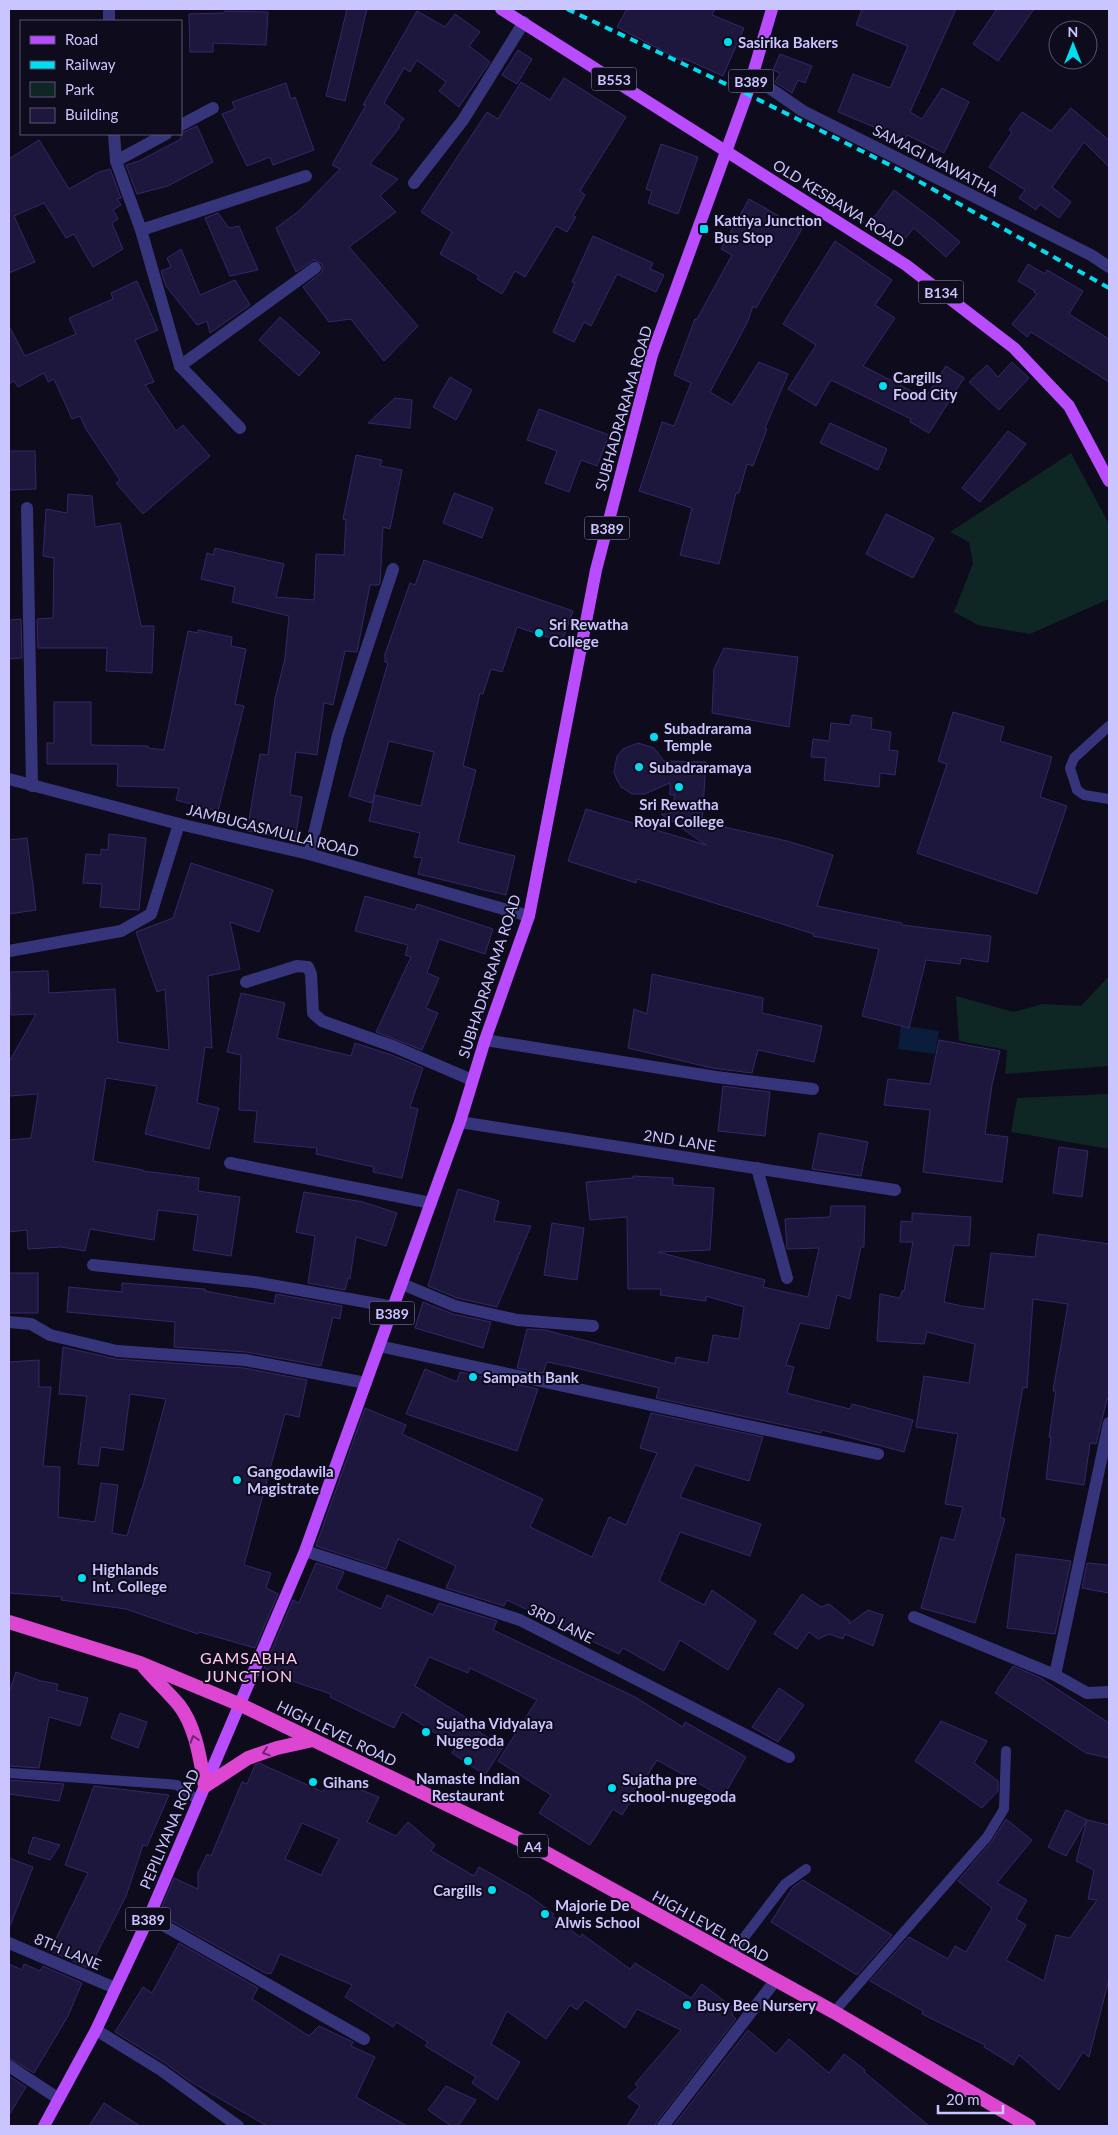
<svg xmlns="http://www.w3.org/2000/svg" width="1118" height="2135" font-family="Lato,sans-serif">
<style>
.green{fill:#0e2624}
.water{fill:#0a1d3c}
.building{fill:#1e173d;stroke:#342869;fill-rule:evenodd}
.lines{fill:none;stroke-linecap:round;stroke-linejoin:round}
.service{stroke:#36357c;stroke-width:10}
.minor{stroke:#36357c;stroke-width:12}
.tertiary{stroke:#36357c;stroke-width:12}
.primary{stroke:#b94cff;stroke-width:12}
.trunk{stroke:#dc46d0;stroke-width:14}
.rail{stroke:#00ddf0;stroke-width:4;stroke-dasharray:8 6;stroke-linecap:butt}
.oneway{stroke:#6a266d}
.poi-dot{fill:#00ddf0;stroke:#0d0b1c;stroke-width:2}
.labels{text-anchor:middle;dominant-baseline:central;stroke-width:4;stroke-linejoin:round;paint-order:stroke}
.shield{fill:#0d0b1c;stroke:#928dbb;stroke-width:1}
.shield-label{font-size:14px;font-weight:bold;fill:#cbc5ff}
.poi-label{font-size:15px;font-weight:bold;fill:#cbc5ff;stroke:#0d0b1c;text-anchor:start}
.street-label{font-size:15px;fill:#cbc5ff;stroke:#0d0b1c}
.neighbourhood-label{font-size:16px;letter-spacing:1px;fill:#ffc7ec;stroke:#0d0b1c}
</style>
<rect width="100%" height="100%" fill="#0d0b1c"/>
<g class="green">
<polygon points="1071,453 1109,524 1109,599 1030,634 978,625 954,612 973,563 969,542 950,532"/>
<polygon points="1109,976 1109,1066 1005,1074 1007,1050 959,1041 956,996 1014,1012 1042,1004 1081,1006"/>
<polygon points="1109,1094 1109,1149 1011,1132 1017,1098"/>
</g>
<polygon class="water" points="901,1025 939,1031 935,1054 898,1049"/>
<g class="building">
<polygon points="347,9 367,9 345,101 326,96"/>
<polygon points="627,9 715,9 712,15 744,28 723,76 683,58 682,61 617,27"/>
<polygon points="862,9 956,9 910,112 922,119 942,88 969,102 944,153 907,135 905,140 838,112 853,74 890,88 908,46 856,25"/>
<polygon points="997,9 1034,9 998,61 973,44"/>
<polygon points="225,11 268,12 266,45 213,43 213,52 190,52 189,14 224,13"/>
<polygon points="417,11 445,27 455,14 480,32 469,46 490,62 459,107 439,91 446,82 417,60 410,72 404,68 384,103 404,119 398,126 400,127 370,164 398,179 380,196 396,212 349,247 418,326 384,361 351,319 329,322 303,287 322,272 322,264 314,260 296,272 276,228 299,211 340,169 332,165 366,105 363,105"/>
<polygon points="518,50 532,59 517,84 502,75"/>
<polygon points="780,54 812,66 805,83 798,80 792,93 775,82 780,73 773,70"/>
<polygon points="564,78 626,117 580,191 585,195 573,216 576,217 567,232 556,226 525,277 515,271 502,294 477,279 479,276 440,254 452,232 421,212 487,112 498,119 521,82 550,100"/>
<polygon points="286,83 291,99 295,97 314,150 273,165 270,157 247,166 222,114 235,109 232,102"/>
<polygon points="1071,108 1109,140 1109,167 1084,142 1052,187 1071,202 1059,218 1040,204 1036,210 1019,198 1025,190 989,167 1012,132 1009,130 1022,112 1051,131"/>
<polygon points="197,126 213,162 168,186 137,194 126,165 139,161 181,139 181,133"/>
<polygon points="39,140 69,189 99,172 110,169 121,198 117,199 121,205 113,210 118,219 112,223 123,249 93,267 74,234 66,238 44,203 14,216 35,262 9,273 9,159"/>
<polygon points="661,144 698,157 678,214 648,203 652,191 646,189"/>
<polygon points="894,190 935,221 960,242 946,257 914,228 903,241 873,219"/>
<polygon points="749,199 802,229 756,308 753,306 748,321 710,392 732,405 759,362 788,374 765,428 767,429 753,466 747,464 739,493 736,493 719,564 680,555 692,508 639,491 662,422 674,426 691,383 674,375 695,319 697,319 732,255 721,249"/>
<polygon points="218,213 229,228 239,226 258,270 230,276 205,218"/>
<polygon points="593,236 653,263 650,269 664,275 656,292 617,274 591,326 584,322 574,342 553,332 575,283 572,282"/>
<polygon points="835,241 892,280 875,305 895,318 863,366 925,398 946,366 964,378 929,433 910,422 911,419 831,380 816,406 788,389 816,345 783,324"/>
<polygon points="181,249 200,295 235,280 250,305 210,333 207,321 197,325 166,286 161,271 171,267 167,258"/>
<polygon points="1028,264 1045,274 1047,270 1083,291 1069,314 1109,339 1109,382 1031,332 1027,337 1012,324 1037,294 1034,292 1035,291 1018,281"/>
<polygon points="137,281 158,330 135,340 154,382 145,385 176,431 183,425 210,456 143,514 116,483 120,480 86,429 80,416 72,419 54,379 48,382 44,373 18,387 14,381 9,384 9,326 25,356 76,334 69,318 113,299 111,293"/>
<polygon points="280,317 320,353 299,376 259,340"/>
<polygon points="1012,362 1029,378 999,410 969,382 987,365 998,377"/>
<polygon points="450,377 472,390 456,420 433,407"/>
<polygon points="395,398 412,400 410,428 368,423"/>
<polygon points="539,409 609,435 597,466 581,460 569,492 545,483 557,451 527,440"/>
<polygon points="830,423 887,449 878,470 820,443"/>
<polygon points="1008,431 1026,444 980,502 962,488"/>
<polygon points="9,451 35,451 36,489 9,490"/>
<polygon points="356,455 382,460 380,466 402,470 390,529 383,527 380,583 379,585 370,585 357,652 345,651 333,705 324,703 317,755 296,752 290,795 302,797 295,840 247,831 260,754 268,755 275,699 285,658 289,616 232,602 235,587 201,579 207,553 213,555 215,548 284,564 276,597 314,600 316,554 344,555 346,520 343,519"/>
<polygon points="454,493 493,508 482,538 443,523"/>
<polygon points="68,494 92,496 95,527 120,523 141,626 154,626 152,673 106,671 107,648 38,648 37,619 53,618 54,558 43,556 46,509 67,513"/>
<polygon points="886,514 934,538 913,578 866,554"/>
<polygon points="424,560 573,611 562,642 517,627 502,672 491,669 483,694 480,693 463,766 476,770 458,842 515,856 506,895 418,874 422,858 414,857 420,833 369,821 375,795 421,806 434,752 389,741 372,803 349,796 388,663 385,662 385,654 410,583 415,585"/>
<polygon points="21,619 22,658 9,659 9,620"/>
<polygon points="198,630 232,637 231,646 246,649 235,704 244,706 218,811 176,800 179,788 117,786 118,764 47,764 47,743 54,743 54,702 91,702 91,745 148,746 148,748 164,750 188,631 198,633"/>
<polygon points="724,648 798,657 789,727 712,713 714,669"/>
<polygon points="953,712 1004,727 1000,741 1052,757 1040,797 1067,806 1037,894 917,853 947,764 938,761"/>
<polygon points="852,715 872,718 871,729 891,732 889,750 898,751 895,775 880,773 879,787 824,780 826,758 811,757 813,739 829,741 831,723 850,725"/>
<polygon points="638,743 654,748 664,761 706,762 702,822 787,841 833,855 817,906 902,923 902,925 991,936 988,962 961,958 960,964 926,960 909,1028 862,1016 879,949 813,936 814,934 637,879 636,883 568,861 586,809 706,845 661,814 670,814 675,795 670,795 670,783 645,794 632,794 621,787 617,780 614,772 617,756 623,749"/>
<polygon points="109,834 146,838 139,910 100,907 102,884 83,883 86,854 101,855 101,849 108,850"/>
<polygon points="27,838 36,910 9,914 9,840"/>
<polygon points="191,863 273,890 259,932 230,922 240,969 208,976 212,1048 205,1047 197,1103 219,1108 209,1149 145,1134 157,1086 106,1078 93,1161 143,1170 143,1171 199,1178 198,1191 240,1197 231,1256 193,1250 198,1215 158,1210 154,1240 90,1229 85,1251 61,1247 28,1249 27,1230 9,1232 9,1140 31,1138 38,1094 9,1096 9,1062 36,1014 11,1015 10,972 48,971 49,993 115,989 118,1042 169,1050 165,989 157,992 136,932 173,918"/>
<polygon points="365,896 415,910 417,904 493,929 485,954 439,939 427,973 439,978 426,1008 438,1013 422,1050 376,1032 411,957 405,955 408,945 355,931"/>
<polygon points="652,974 763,998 762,1013 822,1026 814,1062 758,1050 752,1073 712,1068 628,1048 634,1009 647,1014"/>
<polygon points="241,993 285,1003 277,1038 351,1056 355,1043 392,1055 423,1068 410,1107 418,1109 402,1178 373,1172 374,1167 316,1154 317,1148 254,1142 257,1111 239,1110 241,1055 227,1052"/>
<polygon points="939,1040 1000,1051 992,1085 985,1134 1008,1137 1002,1182 923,1172 930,1110 884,1105 888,1079 930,1084"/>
<polygon points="723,1086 770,1092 765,1136 718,1131"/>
<polygon points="819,1133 868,1142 861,1176 812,1169"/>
<polygon points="1059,1147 1088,1151 1082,1197 1053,1193"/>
<polygon points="633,1176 673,1178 673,1185 714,1188 710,1250 658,1252 765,1280 763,1287 808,1297 819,1248 787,1249 785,1219 830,1217 831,1206 865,1206 864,1247 861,1247 850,1299 837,1295 829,1329 800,1323 786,1365 794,1367 787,1393 850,1409 852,1404 913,1420 904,1452 822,1430 821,1433 656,1398 659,1388 576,1368 547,1362 543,1373 517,1368 527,1329 545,1330 675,1364 676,1357 708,1363 713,1335 739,1339 744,1307 706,1296 706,1301 660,1295 661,1289 628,1289 627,1217 590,1220 586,1182 633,1178"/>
<polygon points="458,1189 499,1201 494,1221 531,1226 497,1307 457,1298 428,1286"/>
<polygon points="304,1192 363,1202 397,1213 386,1246 356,1237 350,1279 348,1278 345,1290 308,1283 315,1236 296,1232"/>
<polygon points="912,1213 971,1217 969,1246 954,1245 944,1302 962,1306 984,1309 991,1253 1035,1257 1038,1234 1109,1244 1109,1400 1107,1399 1096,1444 1090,1443 1084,1485 1046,1479 1051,1437 1049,1437 1056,1391 1053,1391 1068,1304 1033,1299 1027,1388 1023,1387 1000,1517 1005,1519 975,1623 921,1608 941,1537 954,1540 963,1507 945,1504 958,1434 916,1427 924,1376 969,1383 975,1344 927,1332 924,1344 877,1341 880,1294 900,1298 902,1291 904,1291 913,1242 900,1242 901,1221 912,1222"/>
<polygon points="552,1223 584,1228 577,1280 544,1275"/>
<rect x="9" y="1273" width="29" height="40"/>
<polygon points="122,1283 205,1289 205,1291 274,1304 276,1294 342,1306 340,1319 333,1317 321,1366 246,1352 174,1347 175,1322 67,1312 69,1287 122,1292"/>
<polygon points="423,1302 453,1314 491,1322 483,1348 415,1328"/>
<polygon points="63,1347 116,1359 244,1368 307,1380 299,1417 285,1414 244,1565 271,1573 266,1588 278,1594 255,1648 199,1632 198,1634 126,1609 61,1600 62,1597 9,1593 9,1362 39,1360 39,1387 51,1387 43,1466 60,1467 58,1517 95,1522 101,1483 118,1485 112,1533 127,1536 141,1489 142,1489 166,1399 130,1394 123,1450 101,1447 98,1466 78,1464 87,1396 59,1394"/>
<polygon points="425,1369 457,1382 460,1372 538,1389 517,1451 406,1414"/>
<polygon points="365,1408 406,1425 402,1434 543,1499 530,1527 592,1557 609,1517 626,1525 657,1453 640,1448 651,1413 763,1437 749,1481 695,1465 680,1497 761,1524 750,1556 680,1532 659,1581 704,1605 712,1590 756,1621 728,1670 680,1640 664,1671 623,1648 619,1654 507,1600 504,1606 446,1588 456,1566 398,1539 386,1569 316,1546"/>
<polygon points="1016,1554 1071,1561 1055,1634 1007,1628"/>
<polygon points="316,1563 344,1572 336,1589 381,1609 387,1595 433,1615 439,1603 497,1621 493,1630 635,1697 683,1727 685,1722 746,1757 723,1797 657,1760 622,1815 613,1809 590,1845 539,1813 551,1795 498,1761 537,1700 470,1668 468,1673 429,1657 415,1686 470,1720 467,1724 503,1747 485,1775 452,1753 456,1746 402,1712 394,1728 330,1697 331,1694 289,1680 264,1668 293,1600 299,1603"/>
<polygon points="1087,1563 1109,1565 1109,1593 1082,1588"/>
<polygon points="802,1594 821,1607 829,1604 850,1621 849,1624 868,1610 883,1615 873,1646 845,1634 843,1639 829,1634 818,1639 809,1632 797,1649 774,1634"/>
<polygon points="1013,1666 1039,1677 1109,1723 1109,1758 1086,1753 995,1693"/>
<polygon points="16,1672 41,1681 58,1684 56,1690 88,1698 80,1726 49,1717 39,1768 9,1766 9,1693"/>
<polygon points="779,1688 804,1705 778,1742 752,1727"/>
<polygon points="120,1713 147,1722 138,1748 111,1738"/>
<polygon points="941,1721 987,1741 974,1763 998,1781 998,1791 982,1808 915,1761"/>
<path d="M259 1763 323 1792 329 1777 379 1797 367 1822 396 1836 408 1822 435 1845 431 1851 474 1876 479 1867 528 1895 554 1914 552 1916 580 1937 582 1934 630 1969 635 1963 691 1998 702 1984 736 2010 732 2015 736 2019 657 2121 655 2126H627L640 2106 628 2097 638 2087 635 2084 681 2030 637 2009 625 2028 585 2000 577 2010 570 2005 546 2039 507 2011 491 2044 520 2062 497 2100 472 2083 476 2077 425 2046 428 2042 396 2022 393 2027 345 1997 352 1985 280 1954 271 1974 268 1973 267 1974 159 1914 174 1878 198 1889V1873L207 1854 211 1856 242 1782 247 1784 255 1765ZM302 1823 339 1839 321 1875 285 1859Z"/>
<polygon points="9,1780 64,1784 59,1801 9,1794"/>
<polygon points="94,1786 169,1795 147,1846 143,1845 126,1896 91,1965 89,1964 88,1968 50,1951 88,1873 65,1865"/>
<polygon points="1066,1810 1087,1820 1109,1825 1109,1979 1089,2057 1083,2052 1059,2090 1019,2055 1013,2065 984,2047 985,2045 922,2014 923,2011 870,1981 909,1937 948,1959 955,1946 966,1952 992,1908 958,1881 992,1841 1006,1819 1032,1840 997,1883 1027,1900 1016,1919 1026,1925 1006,1960 1044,1981 1056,1935 1070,1938 1097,1900 1088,1899 1094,1870 1076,1861 1087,1820 1066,1856 1048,1847"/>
<polygon points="33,1837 60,1845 50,1860 28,1853"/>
<polygon points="9,1858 33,1867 10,1926 9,1925"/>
<polygon points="803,1880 892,1935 857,1975 771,1922 793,1887"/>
<polygon points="179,1943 258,1988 252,1999 309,2036 319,2026 353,2042 351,2046 375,2057 356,2097 407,2126 267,2126 191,2082 165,2063 115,2032 143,1987 152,1993"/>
<polygon points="9,1964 22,1970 24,1964 40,1971 43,1966 82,1983 68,2016 34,2073 9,2058"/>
<polygon points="748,2030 776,2054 789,2039 829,2073 844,2054 865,2070 864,2072 929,2126 673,2126"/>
<polygon points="9,2076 26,2087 9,2115"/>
<polygon points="446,2086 476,2100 458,2126 451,2126 428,2110"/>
<polygon points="104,2103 140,2126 89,2126"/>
</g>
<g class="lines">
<g class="service">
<polyline points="1109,726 1074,758 1070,768 1077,790 1084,795 1109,799"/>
<polyline points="9,1773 167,1784 177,1785 199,1801"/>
<polyline points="730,1956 785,1884 806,1869"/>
<polyline points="834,2012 987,1837 1004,1809 1006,1751"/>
</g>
<g class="minor">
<polyline points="109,9 109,21"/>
<polyline points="752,76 803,111 1091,255 1109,267"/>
<polyline points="181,125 213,108"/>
<polyline points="114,134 116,161 141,230 180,366 240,428"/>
<polyline points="116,161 166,134"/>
<polyline points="414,183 463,120 524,22"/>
<polyline points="141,230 306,176"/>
<polyline points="180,366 315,268"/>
<polyline points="27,508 32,786"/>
<polyline points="309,854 338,735 393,569"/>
<polyline points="9,951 121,931 151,914 179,824"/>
<polyline points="246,982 297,966 308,967 311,974 313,1013 322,1021 395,1047 472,1080"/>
<polyline points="485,1040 716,1077 813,1089"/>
<polyline points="460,1122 895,1190"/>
<polyline points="230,1163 431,1203"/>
<polyline points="757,1168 787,1278"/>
<polyline points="93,1265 254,1282 394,1307"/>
<polyline points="402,1284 455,1306 517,1320 593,1326"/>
<polyline points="9,1322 31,1324 50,1335 117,1351 245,1360 366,1383"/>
<polyline points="379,1346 878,1454"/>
<polyline points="305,1551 520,1620 789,1757"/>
<polyline points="914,1617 1055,1675 1087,1693 1109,1692"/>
<polyline points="1055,1675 1109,1423"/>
<polyline points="149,1917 364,2039"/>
<polyline points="9,1943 115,1988"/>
<polyline points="96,2030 161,2070 238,2126"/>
<polyline points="9,2066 59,2099"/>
<polyline points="663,2126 775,1981"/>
</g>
<polyline class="tertiary" points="9,779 179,824 309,854 529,916"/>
<g class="primary">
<polyline points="501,9 906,265 1014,348 1069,406 1109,481"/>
<polyline points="44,2126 96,2030 149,1917 305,1551 460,1122 485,1040 529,916 596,570 652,355 747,94 772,9"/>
</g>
<g class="trunk">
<polyline points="9,1622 140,1663 241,1705 537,1848 834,2012 1029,2126"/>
<path d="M144 1667C155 1680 168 1692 179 1705 196 1727 200 1759 205 1786L248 1758 277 1748 313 1740"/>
</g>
<polyline class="rail" points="567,9 747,94 888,164 1109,288"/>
</g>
<defs><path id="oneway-chevron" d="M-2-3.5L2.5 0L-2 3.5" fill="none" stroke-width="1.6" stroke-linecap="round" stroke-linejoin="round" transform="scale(1.25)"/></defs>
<g class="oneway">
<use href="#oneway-chevron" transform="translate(194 1739) rotate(-108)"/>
<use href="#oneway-chevron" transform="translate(266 1752) rotate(162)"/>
</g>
<g class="poi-dot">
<circle cx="728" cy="42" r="5"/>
<rect x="699" y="224" width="10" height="10" rx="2.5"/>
<circle cx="883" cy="386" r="5"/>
<circle cx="539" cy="633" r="5"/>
<circle cx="654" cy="737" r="5"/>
<circle cx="639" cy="767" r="5"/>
<circle cx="679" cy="787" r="5"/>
<circle cx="473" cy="1377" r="5"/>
<circle cx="237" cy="1480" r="5"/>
<circle cx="82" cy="1578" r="5"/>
<circle cx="426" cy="1732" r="5"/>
<circle cx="468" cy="1761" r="5"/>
<circle cx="313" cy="1782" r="5"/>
<circle cx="612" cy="1788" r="5"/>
<circle cx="492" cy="1890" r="5"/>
<circle cx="545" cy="1914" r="5"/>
<circle cx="687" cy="2005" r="5"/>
</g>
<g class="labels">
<g class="shield">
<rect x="591.5" y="67.5" width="45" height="23" rx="4"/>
<rect x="728.5" y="69.5" width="45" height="23" rx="4"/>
<rect x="918.5" y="280.5" width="45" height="23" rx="4"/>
<rect x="584.5" y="516.5" width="45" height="23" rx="4"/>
<rect x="369.5" y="1301.5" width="45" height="23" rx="4"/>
<rect x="518" y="1834.5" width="30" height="23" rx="4"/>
<rect x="125.5" y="1907.5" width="45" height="23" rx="4"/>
</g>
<g class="shield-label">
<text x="614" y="79">B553</text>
<text x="751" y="81">B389</text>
<text x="941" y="292">B134</text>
<text x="607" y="528">B389</text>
<text x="392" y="1313">B389</text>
<text x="533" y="1846">A4</text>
<text x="148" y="1919">B389</text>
</g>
<g class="poi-label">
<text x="738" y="42">Sasirika Bakers</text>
<text x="714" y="220">Kattiya Junction<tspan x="714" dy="17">Bus Stop</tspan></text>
<text x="893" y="377">Cargills<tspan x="893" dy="17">Food City</tspan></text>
<text x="549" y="624">Sri Rewatha<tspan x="549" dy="17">College</tspan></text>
<text x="664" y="728">Subadrarama<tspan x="664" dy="17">Temple</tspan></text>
<text x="649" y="767">Subadraramaya</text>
<text x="679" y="804" text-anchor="middle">Sri Rewatha<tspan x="679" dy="17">Royal College</tspan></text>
<text x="483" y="1377">Sampath Bank</text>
<text x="247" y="1471">Gangodawila<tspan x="247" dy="17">Magistrate</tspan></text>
<text x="92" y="1569">Highlands<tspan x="92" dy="17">Int. College</tspan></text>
<text x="436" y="1723">Sujatha Vidyalaya<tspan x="436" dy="17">Nugegoda</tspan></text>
<text x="468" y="1778" text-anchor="middle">Namaste Indian<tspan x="468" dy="17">Restaurant</tspan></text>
<text x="622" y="1779">Sujatha pre<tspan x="622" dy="17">school-nugegoda</tspan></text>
<text x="323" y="1782">Gihans</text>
<text x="482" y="1890" text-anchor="end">Cargills</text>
<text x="555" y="1905">Majorie De<tspan x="555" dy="17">Alwis School</tspan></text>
<text x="697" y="2005">Busy Bee Nursery</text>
</g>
<g class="street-label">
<text transform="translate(936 160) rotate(27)">SAMAGI MAWATHA</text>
<text transform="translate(839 203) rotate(32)">OLD KESBAWA ROAD</text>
<text transform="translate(623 408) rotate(-74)">SUBHADRARAMA ROAD</text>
<text transform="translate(273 830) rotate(14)">JAMBUGASMULLA ROAD</text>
<text transform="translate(489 976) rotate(-72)">SUBHADRARAMA ROAD</text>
<text transform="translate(680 1140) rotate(9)">2ND LANE</text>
<text transform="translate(561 1623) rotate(26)">3RD LANE</text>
<text transform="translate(337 1733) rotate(26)">HIGH LEVEL ROAD</text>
<text transform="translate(169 1829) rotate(-67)">PEPILIYANA ROAD</text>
<text transform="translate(711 1926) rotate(29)">HIGH LEVEL ROAD</text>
<text transform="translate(68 1951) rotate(23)">8TH LANE</text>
</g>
<g class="neighbourhood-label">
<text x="249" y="1657">GAMSABHA<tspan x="249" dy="18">JUNCTION</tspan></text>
</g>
</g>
<rect width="1118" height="2135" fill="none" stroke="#cbc5ff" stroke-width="20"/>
<rect x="20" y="20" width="162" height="115" fill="#0d0b1c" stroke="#595577"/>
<rect x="30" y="36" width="25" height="8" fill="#b94cff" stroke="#595577"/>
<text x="65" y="45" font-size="15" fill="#cbc5ff">Road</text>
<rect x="30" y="61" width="25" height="8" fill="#00ddf0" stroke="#595577"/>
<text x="65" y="70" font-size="15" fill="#cbc5ff">Railway</text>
<rect x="30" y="82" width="25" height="15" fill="#0e2624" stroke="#595577"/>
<text x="65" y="95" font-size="15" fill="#cbc5ff">Park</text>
<rect x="30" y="108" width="25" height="15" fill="#1e173d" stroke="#595577"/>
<text x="65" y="120" font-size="15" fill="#cbc5ff">Building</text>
<g transform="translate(1073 45)"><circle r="24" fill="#0d0b1c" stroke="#595577"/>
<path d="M0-4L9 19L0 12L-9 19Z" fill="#00ddf0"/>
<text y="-8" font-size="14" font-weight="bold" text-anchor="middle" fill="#cbc5ff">N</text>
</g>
<path d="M938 2105v8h65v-8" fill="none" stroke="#cbc5ff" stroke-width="2.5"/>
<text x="946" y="2105" font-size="15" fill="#cbc5ff" stroke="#0d0b1c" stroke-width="4" paint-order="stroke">20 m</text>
</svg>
